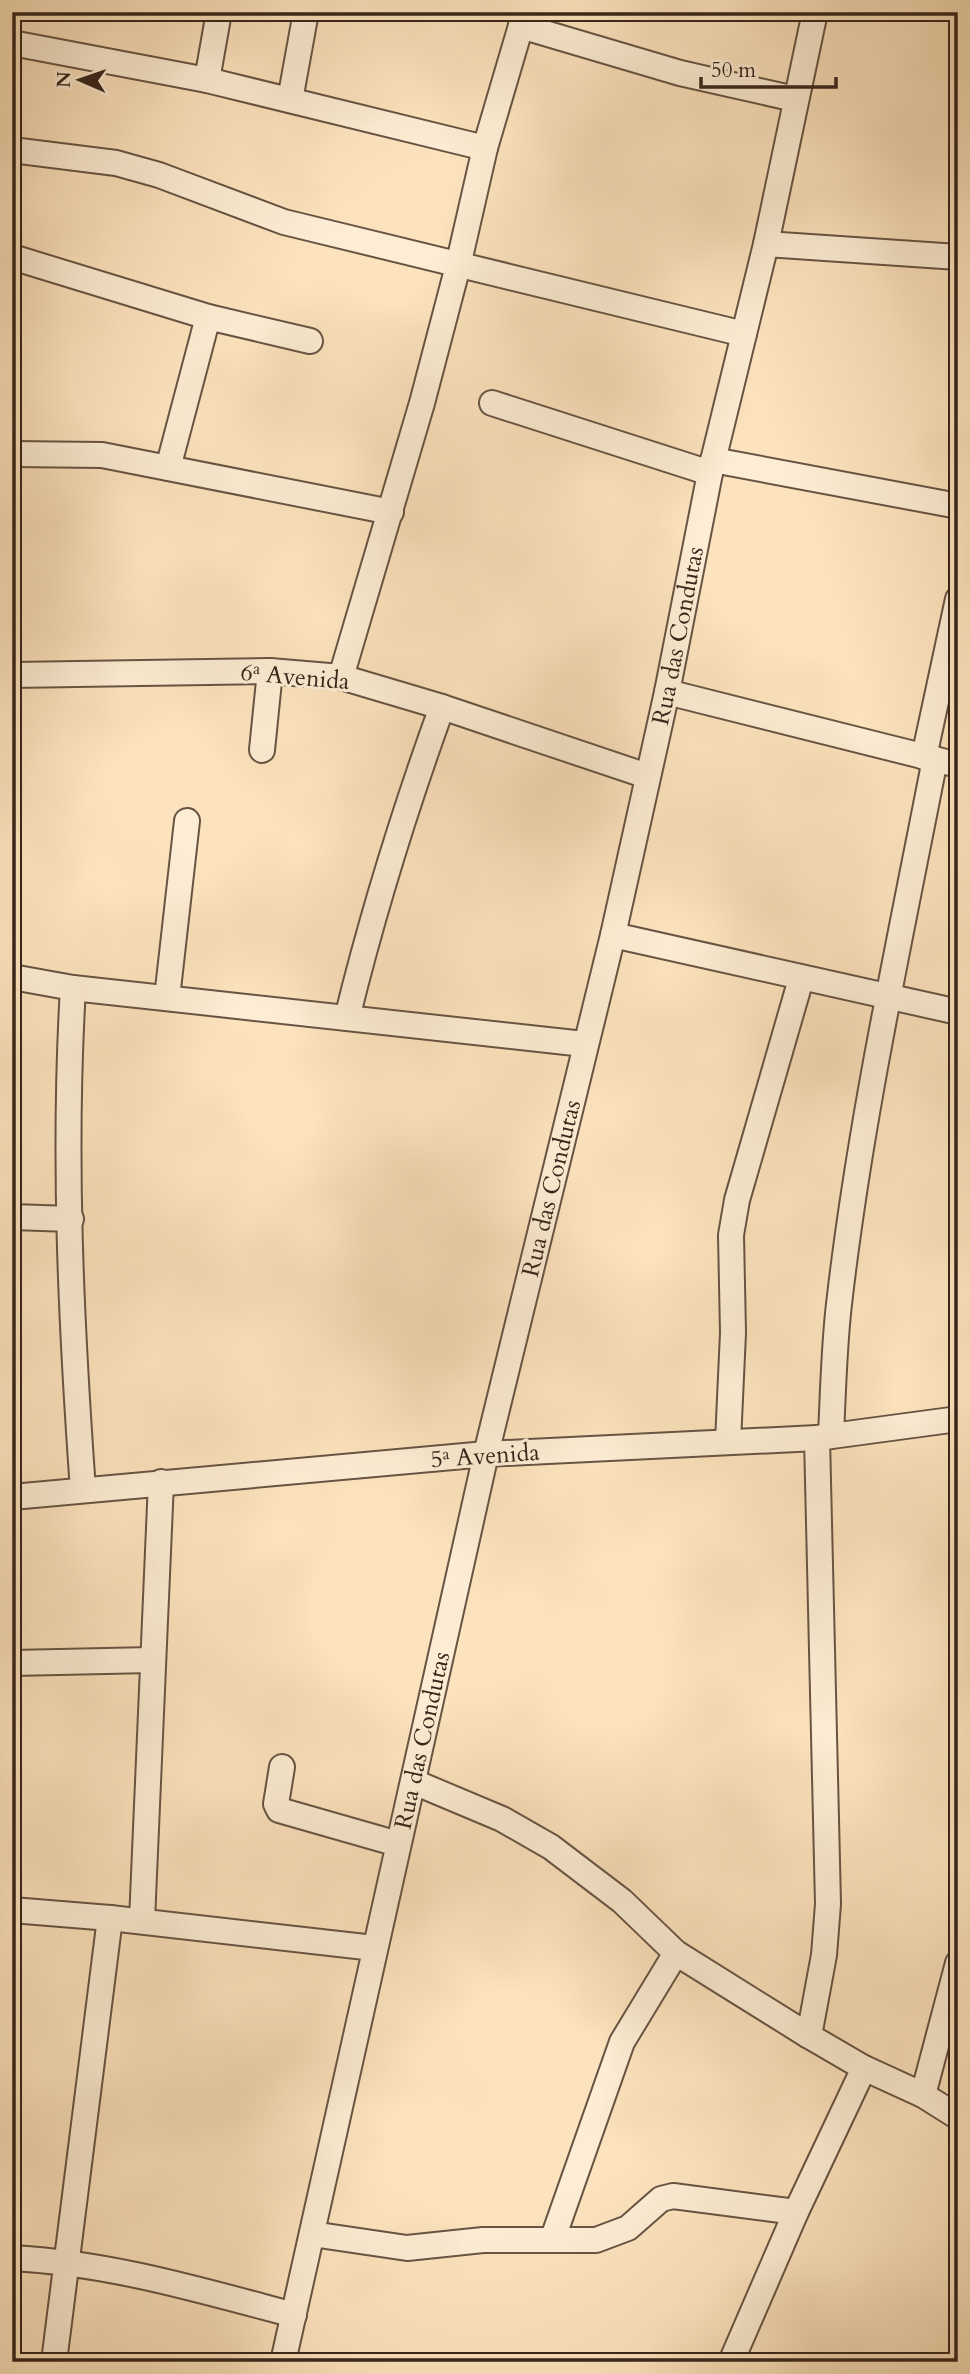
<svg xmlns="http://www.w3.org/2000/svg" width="970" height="2374" font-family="Cardo,serif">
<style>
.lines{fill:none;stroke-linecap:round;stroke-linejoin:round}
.minor-casing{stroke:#685444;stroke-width:28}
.minor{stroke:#fdedd4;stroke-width:24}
.labels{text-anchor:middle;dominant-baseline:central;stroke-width:6;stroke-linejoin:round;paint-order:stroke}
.street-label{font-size:24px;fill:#37251b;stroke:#fdedd4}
</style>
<rect width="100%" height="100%" fill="#fce3bd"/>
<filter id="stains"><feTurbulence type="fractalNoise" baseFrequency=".00286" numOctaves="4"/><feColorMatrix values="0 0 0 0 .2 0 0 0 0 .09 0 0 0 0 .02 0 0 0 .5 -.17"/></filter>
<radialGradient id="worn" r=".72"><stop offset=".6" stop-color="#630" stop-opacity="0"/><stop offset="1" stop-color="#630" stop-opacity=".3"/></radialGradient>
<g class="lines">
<g class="minor-casing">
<g id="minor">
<polyline points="521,26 680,73 795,99"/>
<polyline points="12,43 207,80 485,148"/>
<polyline points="207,80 219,12"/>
<polyline points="290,100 306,12"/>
<polyline points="12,150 116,163 159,175 284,222 744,334"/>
<polyline points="766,244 958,257"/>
<polyline points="12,257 208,317 310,341"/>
<polyline points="492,403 710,473"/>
<polyline points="12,454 102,455 391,512"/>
<polyline points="713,460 958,506"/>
<polyline points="168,468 208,317"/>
<polyline points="12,675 270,671 341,677 442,707 647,776"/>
<polyline points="341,677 422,403 458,266 485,148 525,12"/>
<polyline points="667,692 958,765"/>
<polyline points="262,750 270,671"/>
<polyline points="924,757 958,599"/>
<polyline points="613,935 958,1012"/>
<polyline points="12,977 73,988 584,1044"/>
<path d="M73 988C63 1155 71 1323 83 1490"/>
<polyline points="167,998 187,821"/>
<path d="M347 1018C373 912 405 809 442 707"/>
<polyline points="12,1217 71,1219"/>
<path d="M831 1436C833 1392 834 1347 839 1304 860 1121 900 940 935 759"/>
<polyline points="728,1442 733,1333 731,1235 737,1200 801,979"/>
<polyline points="12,1497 486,1454 817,1438 958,1419"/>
<polyline points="12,1663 152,1660"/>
<polyline points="282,1767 276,1804 279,1810 398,1844"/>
<polyline points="414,1782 502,1819 551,1847 622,1901 676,1953 809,2036 864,2068 923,2095 958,2117"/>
<polyline points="12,1910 110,1918 374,1948"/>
<polyline points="142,1921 161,1482"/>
<polyline points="809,2036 824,1955 828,1904 817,1438"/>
<polyline points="923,2095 958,1963"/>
<polyline points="312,2234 407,2248 483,2240 596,2240 628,2228 661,2199 673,2196 796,2212"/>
<polyline points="553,2238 622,2042 676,1953"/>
<path d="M12 2258C109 2263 200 2290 294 2315"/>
<polyline points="54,2362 110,1918"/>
<path id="s1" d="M283 2362 486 1454 613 935 667 692 710 473 766 244 815 12"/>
<polyline points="731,2362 796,2212 864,2068"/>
</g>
</g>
<use href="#minor" class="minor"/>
</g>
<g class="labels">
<g class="street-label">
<text stroke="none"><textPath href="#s1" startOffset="1771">Rua das Condutas</textPath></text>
<text transform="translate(295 677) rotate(5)">6ª Avenida</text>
<text stroke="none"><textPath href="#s1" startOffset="1204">Rua das Condutas</textPath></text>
<text transform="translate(485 1456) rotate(-4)">5ª Avenida</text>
<text stroke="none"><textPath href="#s1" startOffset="637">Rua das Condutas</textPath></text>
</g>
</g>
<rect width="970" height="2374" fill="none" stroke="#fce3bd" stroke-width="42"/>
<rect x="14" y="14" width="942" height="2346" fill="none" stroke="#37251b" stroke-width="3.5"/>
<rect x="21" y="21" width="928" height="2332" fill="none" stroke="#37251b" stroke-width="2"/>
<g transform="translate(80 80) rotate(272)" stroke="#fdedd4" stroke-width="5" paint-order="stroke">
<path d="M0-5L12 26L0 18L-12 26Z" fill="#37251b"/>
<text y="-10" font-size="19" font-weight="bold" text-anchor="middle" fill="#37251b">N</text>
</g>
<path d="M701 77v10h135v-10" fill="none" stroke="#37251b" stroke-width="3.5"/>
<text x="711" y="77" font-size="21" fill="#37251b" stroke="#fdedd4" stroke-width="5" paint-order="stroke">50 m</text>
<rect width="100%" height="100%" filter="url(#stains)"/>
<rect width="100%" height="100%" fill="url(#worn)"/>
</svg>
